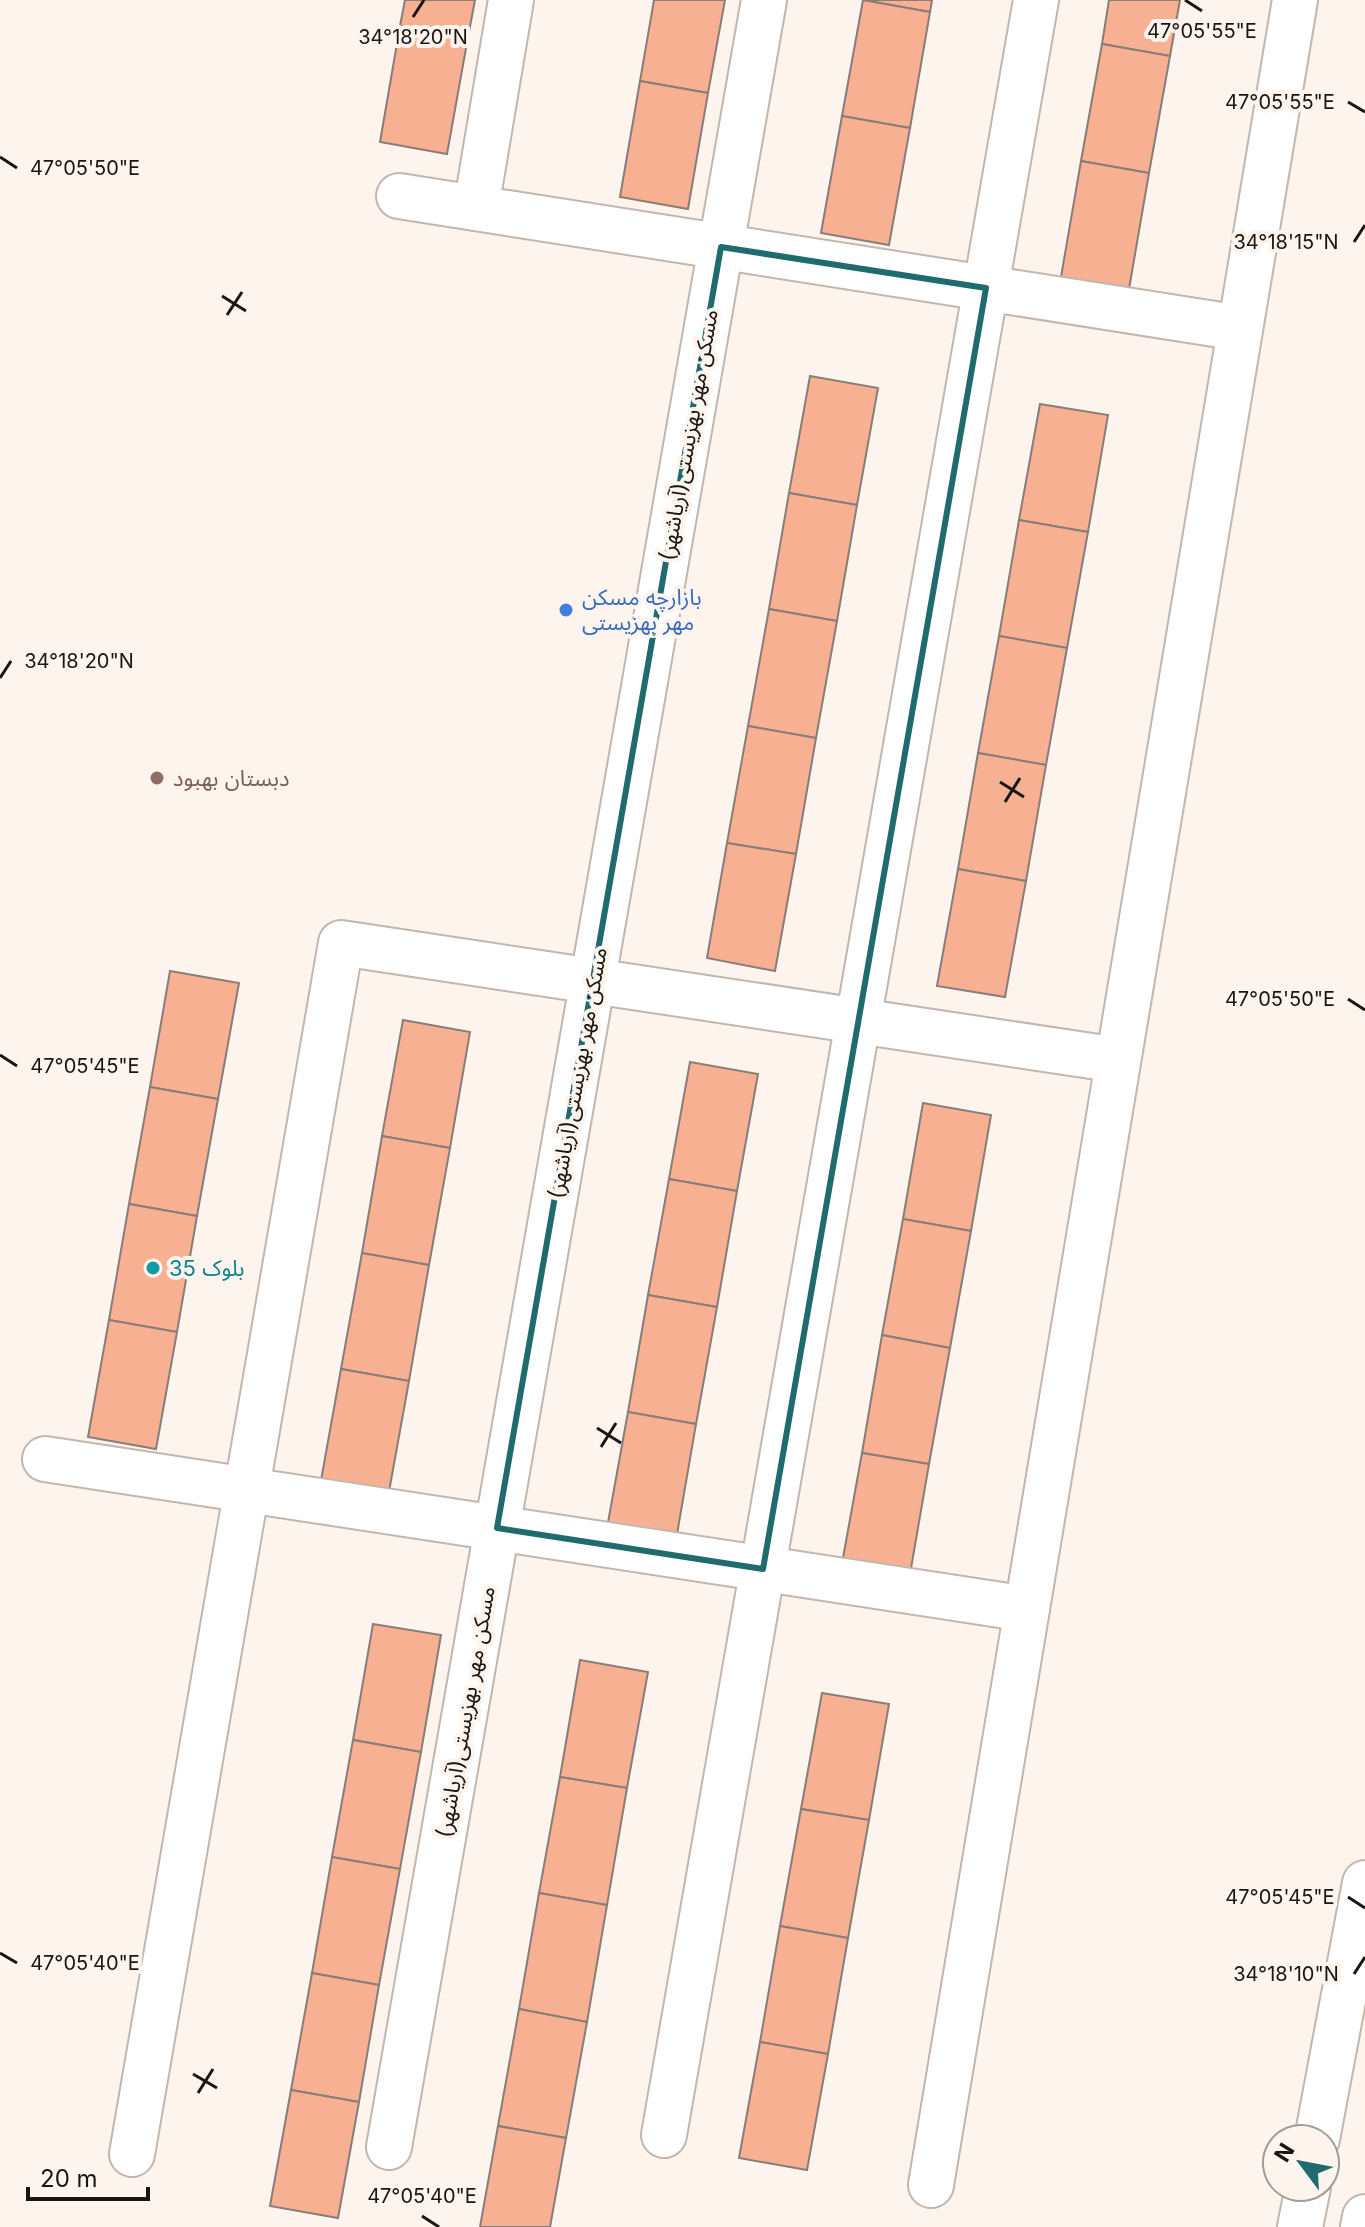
<svg xmlns="http://www.w3.org/2000/svg" width="1365" height="2227" font-family="Inter,'Noto Sans Arabic',sans-serif">
<style>
.building{fill:#f8b093;stroke:#897d78;stroke-width:2}
.lines{fill:none;stroke-linecap:round;stroke-linejoin:round}
.minor-casing{stroke:#c2b6af;stroke-width:48}
.minor{stroke:#fff;stroke-width:44}
.marked{fill:none;stroke:#1f6b6d;stroke-width:6;stroke-linejoin:round}
.ticks{fill:none;stroke:#191513;stroke-width:3}
.shop-dot{fill:#3f7fe0;stroke:#fef4ee;stroke-width:3}
.education-dot{fill:#8d6e63;stroke:#fef4ee;stroke-width:3}
.culture-dot{fill:#0f9aa8;stroke:#fef4ee;stroke-width:3}
.labels{text-anchor:middle;dominant-baseline:central;stroke-width:8;stroke-linejoin:round;paint-order:stroke}
.street-label{font-size:22px;fill:#191513;stroke:#fef4ee}
.shop-label{font-size:22px;fill:#366cbe;stroke:#fef4ee;text-anchor:start}
.education-label{font-size:22px;fill:#785e54;stroke:#fef4ee;text-anchor:start}
.culture-label{font-size:22px;fill:#0d838f;stroke:#fef4ee;text-anchor:start}
.ticks-label{font-size:20px;text-anchor:middle;fill:#191513;stroke:#fef4ee;stroke-width:8;stroke-linejoin:round;paint-order:stroke}
</style>
<rect width="100%" height="100%" fill="#fef4ee"/>
<g class="building">
<polygon points="405,0 475,0 468,37 400,26"/>
<polygon points="654,0 725,0 708,93 640,81"/>
<polygon points="863,0 932,0 930,12"/>
<polygon points="863,0 930,12 910,128 842,116"/>
<polygon points="1109,0 1180,0 1170,56 1102,44"/>
<polygon points="400,26 468,37 447,154 380,142"/>
<polygon points="1102,44 1170,56 1149,173 1081,161"/>
<polygon points="640,81 708,93 688,209 620,197"/>
<polygon points="842,116 910,128 889,245 821,233"/>
<polygon points="1081,161 1149,173 1129,289 1061,277"/>
<polygon points="810,376 878,388 857,505 789,493"/>
<polygon points="1040,404 1108,415 1088,532 1019,520"/>
<polygon points="789,493 857,505 837,621 769,609"/>
<polygon points="1019,520 1088,532 1067,648 999,636"/>
<polygon points="769,609 837,621 816,738 748,726"/>
<polygon points="999,636 1067,648 1046,765 978,753"/>
<polygon points="748,726 816,738 796,854 727,843"/>
<polygon points="978,753 1046,765 1026,881 958,869"/>
<polygon points="727,843 796,854 775,971 707,958"/>
<polygon points="958,869 1026,881 1005,997 937,986"/>
<polygon points="170,971 239,983 218,1099 150,1087"/>
<polygon points="403,1020 470,1032 450,1148 382,1136"/>
<polygon points="690,1062 758,1074 737,1191 669,1179"/>
<polygon points="150,1087 218,1099 197,1216 129,1204"/>
<polygon points="923,1103 991,1115 971,1231 903,1219"/>
<polygon points="382,1136 450,1148 429,1265 362,1253"/>
<polygon points="669,1179 737,1191 717,1307 648,1295"/>
<polygon points="129,1204 197,1216 177,1332 109,1320"/>
<polygon points="903,1219 971,1231 950,1348 882,1335"/>
<polygon points="362,1253 429,1265 409,1381 341,1369"/>
<polygon points="648,1295 717,1307 696,1424 628,1412"/>
<polygon points="109,1320 177,1332 156,1449 88,1437"/>
<polygon points="882,1335 950,1348 929,1464 862,1453"/>
<polygon points="341,1369 409,1381 388,1497 320,1486"/>
<polygon points="628,1412 696,1424 676,1540 607,1528"/>
<polygon points="862,1453 929,1464 909,1580 841,1569"/>
<polygon points="373,1624 441,1635 421,1752 353,1740"/>
<polygon points="580,1660 648,1672 627,1788 560,1777"/>
<polygon points="822,1693 889,1704 869,1820 801,1809"/>
<polygon points="353,1740 421,1752 400,1869 332,1857"/>
<polygon points="560,1777 627,1788 607,1905 539,1893"/>
<polygon points="801,1809 869,1820 848,1938 780,1926"/>
<polygon points="332,1857 400,1869 379,1985 312,1973"/>
<polygon points="539,1893 607,1905 587,2022 519,2009"/>
<polygon points="780,1926 848,1938 828,2054 760,2042"/>
<polygon points="312,1973 379,1985 359,2102 291,2090"/>
<polygon points="519,2009 587,2022 566,2138 498,2126"/>
<polygon points="760,2042 828,2054 807,2170 739,2158"/>
<polygon points="291,2090 359,2102 338,2218 270,2206"/>
<polygon points="498,2126 566,2138 550,2227 480,2227"/>
</g>
<g class="lines">
<g class="minor-casing">
<g id="minor">
<polyline points="399,196 1240,328"/>
<polyline points="476,208 511,0"/>
<polyline points="45,1459 1027,1609"/>
<polyline points="664,2135 1036,0"/>
<polyline points="1317,2139 1365,1883"/>
<polyline points="389,2147 764,0"/>
<polyline points="132,2154 341,943 1118,1060"/>
<polyline points="931,2185 1295,0"/>
<polyline points="1300,2227 1308,2187"/>
<polyline points="1363,2227 1365,2217"/>
</g>
</g>
<use href="#minor" class="minor"/>
</g>
<path class="marked" d="M721 247 986 288 763 1569 497 1528Z"/>
<path class="ticks" d="M1185 0 1202 11M413 17 424 0M1348 102 1365 112M0 157 17 168M1354 242 1365 225M222 296 246 311M227 315 242 292M0 678 11 661M1000 782 1024 797M1005 802 1020 778M1348 999 1365 1010M0 1055 17 1066M597 1428 621 1443M601 1447 616 1423M1348 1897 1365 1908M0 1953 17 1963M1354 1974 1365 1957M193 2074 217 2088M198 2093 213 2069M422 2216 439 2227"/>
<circle class="shop-dot" cx="566" cy="610" r="8"/>
<circle class="education-dot" cx="157" cy="778" r="8"/>
<circle class="culture-dot" cx="153" cy="1268" r="8"/>
<g class="labels">
<g class="street-label">
<text transform="translate(688 435) rotate(-80)">مسکن مهر بهزیستی(آریاشهر)</text>
<text transform="translate(577 1073) rotate(-80)">مسکن مهر بهزیستی(آریاشهر)</text>
<text transform="translate(465 1712) rotate(-80)">مسکن مهر بهزیستی(آریاشهر)</text>
</g>
<g class="shop-label">
<text x="582" y="597">بازارچه مسکن<tspan x="582" dy="25">مهر بهزیستی</tspan></text>
</g>
<g class="education-label">
<text x="173" y="778">دبستان بهبود</text>
</g>
<g class="culture-label">
<text x="169" y="1268">بلوک 35</text>
</g>
</g>
<g class="ticks-label">
<text x="1202" y="38">47°05'55"E</text>
<text x="413" y="44">34°18'20"N</text>
<text x="1280" y="109">47°05'55"E</text>
<text x="85" y="175">47°05'50"E</text>
<text x="1286" y="249">34°18'15"N</text>
<text x="79" y="668">34°18'20"N</text>
<text x="1280" y="1006">47°05'50"E</text>
<text x="85" y="1073">47°05'45"E</text>
<text x="1280" y="1904">47°05'45"E</text>
<text x="85" y="1970">47°05'40"E</text>
<text x="1286" y="1981">34°18'10"N</text>
<text x="422" y="2203">47°05'40"E</text>
</g>
<g transform="translate(1301 2163) rotate(302)"><circle r="38" fill="#fef4ee" stroke="#a29b96" stroke-width="2"/>
<path d="M0-6L14 30L0 20L-14 30Z" fill="#1f6b6d"/>
<text y="-12" font-size="22" font-weight="bold" text-anchor="middle" fill="#191513">N</text>
</g>
<path d="M28 2187v12h120v-12" fill="none" stroke="#191513" stroke-width="4"/>
<text x="40" y="2187" font-size="24" fill="#191513" stroke="#fef4ee" stroke-width="6" paint-order="stroke">20 m</text>
</svg>
